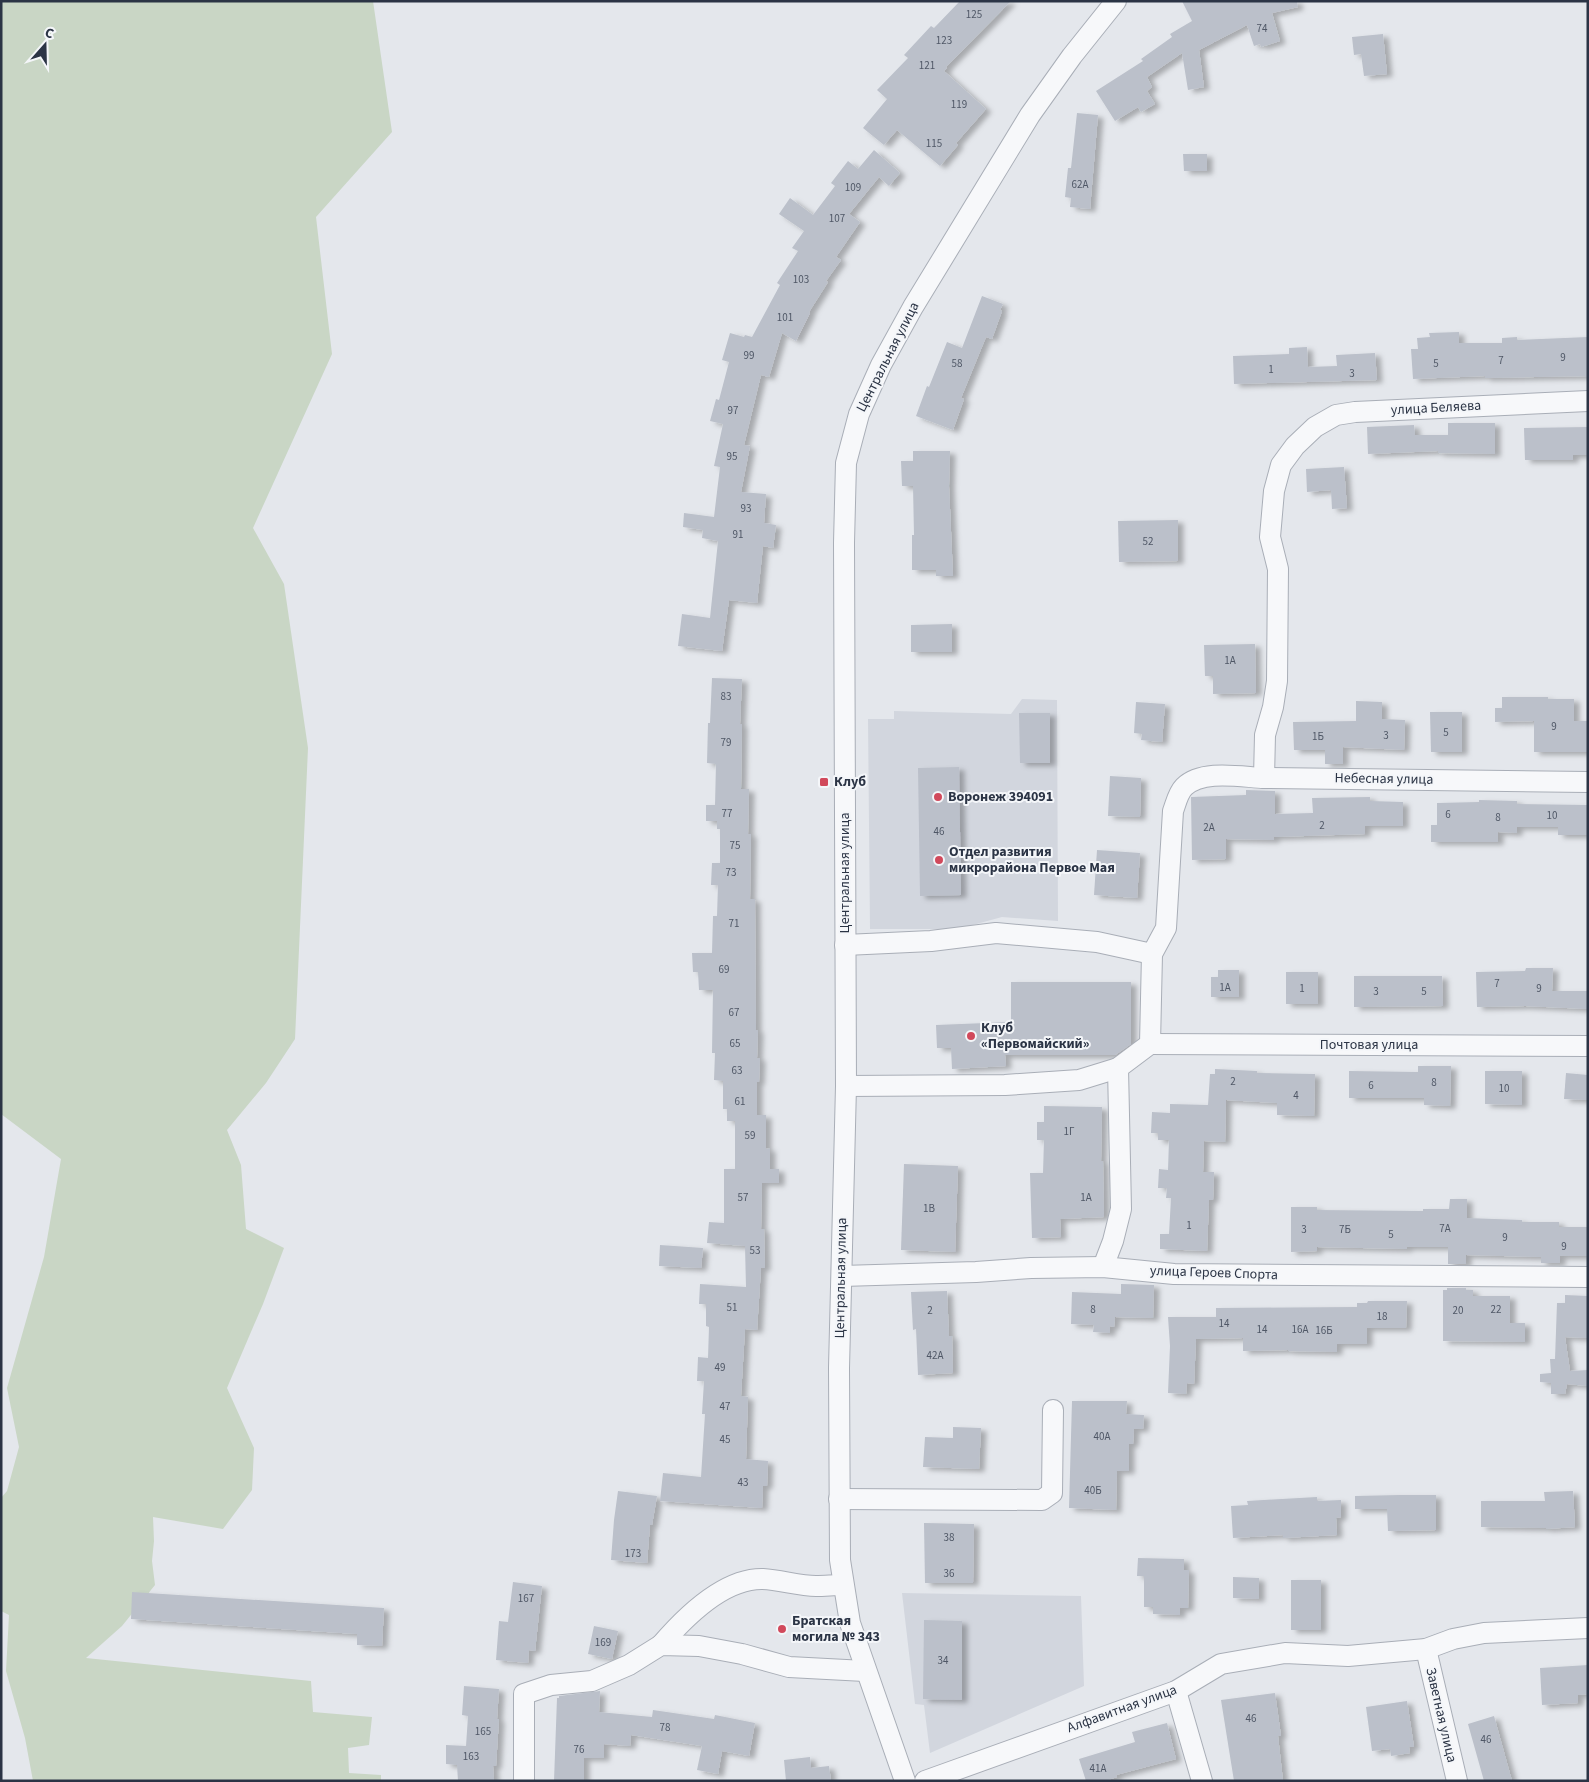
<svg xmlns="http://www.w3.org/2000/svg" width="1589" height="1782" font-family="'Source Sans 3',sans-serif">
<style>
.built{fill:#d2d6de}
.green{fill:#c9d6c5}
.building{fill:#bbc0ca;filter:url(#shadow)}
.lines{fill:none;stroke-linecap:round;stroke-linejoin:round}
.minor-casing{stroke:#a9aeb7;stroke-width:22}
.minor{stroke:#f7f8fa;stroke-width:20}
.poi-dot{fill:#d1495b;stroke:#f4f6f9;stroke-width:2}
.labels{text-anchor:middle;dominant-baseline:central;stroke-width:4;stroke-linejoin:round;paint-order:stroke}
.number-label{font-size:11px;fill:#4f5766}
.street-label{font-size:14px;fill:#2b3445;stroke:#f4f6f9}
.poi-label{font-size:14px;font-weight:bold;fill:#2b3445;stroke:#f4f6f9;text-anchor:start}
</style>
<defs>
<filter id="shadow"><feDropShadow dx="5.5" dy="3" stdDeviation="2.5" flood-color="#0004"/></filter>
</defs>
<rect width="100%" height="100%" fill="#e4e7ec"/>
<g class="built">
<polygon points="1022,699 1057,700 1058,921 1002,917 958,929 870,929 868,719 894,719 894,711 1011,714"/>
<polygon points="902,1593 1081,1596 1084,1686 930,1753 924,1705 915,1704"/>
</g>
<polygon class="green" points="1,1 373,1 392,132 316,217 332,354 253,528 284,584 308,748 295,1039 266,1083 227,1130 241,1165 246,1229 284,1248 263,1304 227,1388 254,1448 252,1490 223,1529 153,1517 154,1541 152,1561 155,1585 122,1626 86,1658 311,1681 313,1712 372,1717 369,1745 348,1748 349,1773 381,1775 381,1781 33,1781 25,1738 6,1671 9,1615 1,1611 1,1498 7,1491 19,1447 7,1388 44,1257 61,1159 1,1114"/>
<g class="building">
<polygon points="960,1 1011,1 946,67 947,68 944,71 986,109 956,143 958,145 940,166 897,130 884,145 863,128 887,99 877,90 908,58 904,55 931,26 934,28"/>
<polygon points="1182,1 1297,1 1298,7 1272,13 1280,41 1261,47 1260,44 1254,46 1247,25 1199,50 1204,87 1188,90 1182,53 1147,77 1152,87 1147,91 1155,104 1141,112 1138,107 1115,121 1096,91 1143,61 1141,59 1172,37 1170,34 1192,21"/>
<polygon points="1383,34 1387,74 1364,76 1361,54 1354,55 1352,37"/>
<polygon points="1077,113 1098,115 1090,209 1070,207 1071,198 1065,197 1068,168 1071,168"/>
<polygon points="874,150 900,173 889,186 879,177 849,214 860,222 836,257 841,260 826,281 828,282 809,312 810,313 796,341 782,333 769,377 761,375 744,445 750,446 741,492 766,494 764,523 776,525 773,548 763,546 757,603 729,600 722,651 678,646 682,614 710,618 718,541 702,538 703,530 683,527 684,513 714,517 720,467 714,466 723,424 710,421 716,399 719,400 729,362 722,360 730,333 744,337 745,335 752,337 780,285 777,283 798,251 792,248 804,231 779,214 790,198 813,215 835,186 831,183 848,161 858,169"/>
<polygon points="1183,154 1207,154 1207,171 1184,171"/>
<polygon points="982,296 1003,304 1000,310 1002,311 992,339 986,337 961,398 964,399 953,430 916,416 927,386 929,387 947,342 962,348"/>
<polygon points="1459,332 1459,343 1502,343 1502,338 1517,337 1517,340 1588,337 1588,376 1485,378 1485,376 1413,379 1411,349 1418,349 1417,338 1430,337 1429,333"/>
<polygon points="1307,347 1308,367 1337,366 1336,355 1375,353 1377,380 1234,384 1233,356 1289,354 1289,348"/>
<polygon points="1448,423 1495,423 1495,454 1438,453 1438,451 1368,454 1367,427 1414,425 1415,435 1448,435"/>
<polygon points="1588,427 1588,455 1573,455 1573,460 1525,460 1524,428"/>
<polygon points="913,451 950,451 949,486 953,576 936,576 936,570 912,570 912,535 914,535 913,486 902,486 901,461 913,461"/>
<polygon points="1344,467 1347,508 1332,509 1331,490 1307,492 1306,469"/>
<polygon points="1178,520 1178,561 1119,562 1118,521"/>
<polygon points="952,624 952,652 911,652 911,625"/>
<polygon points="1255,644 1256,693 1213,694 1213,676 1205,676 1204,645"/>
<polygon points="712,678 742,679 740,724 742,724 741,789 749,789 748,834 751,834 750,899 755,899 756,1030 758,1030 757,1058 760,1058 759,1082 757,1082 757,1115 766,1115 766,1149 770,1148 770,1169 779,1169 779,1183 762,1183 761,1229 764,1229 765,1268 761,1268 757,1330 745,1329 741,1396 748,1397 746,1459 768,1461 767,1486 763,1486 762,1508 660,1501 663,1473 701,1477 705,1414 702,1414 704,1381 697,1381 698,1357 708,1358 709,1327 706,1326 706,1304 699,1304 700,1284 746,1287 745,1246 707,1243 709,1222 724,1223 724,1169 735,1169 735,1121 727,1121 727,1109 723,1109 723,1081 714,1080 715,1053 712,1053 713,990 699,990 698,972 693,972 692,953 712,953 713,916 717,916 718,885 711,885 712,863 720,863 720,829 717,829 717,821 706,821 706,805 715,805 716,764 707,763 708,723 710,723"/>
<polygon points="1502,697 1548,697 1548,699 1574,699 1574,721 1588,721 1588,752 1534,752 1534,721 1495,722 1495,708 1502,708"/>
<polygon points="1356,701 1382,702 1382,719 1405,720 1404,750 1343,747 1343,764 1325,764 1325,750 1294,750 1293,722 1356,721"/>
<polygon points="1136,702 1165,704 1162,742 1141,740 1142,734 1134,733"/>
<polygon points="1430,712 1462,712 1462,752 1431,752"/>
<polygon points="1019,713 1050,713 1050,763 1020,763"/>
<polygon points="959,767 961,895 920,896 918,768"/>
<polygon points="1110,776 1141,778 1140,817 1108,816"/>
<polygon points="1246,790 1275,791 1275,814 1313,813 1312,798 1370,797 1370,801 1403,802 1403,826 1365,826 1365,834 1274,837 1274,840 1226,839 1226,859 1192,860 1191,797 1246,795"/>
<polygon points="1479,800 1517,801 1517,804 1588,805 1588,835 1558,835 1558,827 1517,827 1517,833 1498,832 1498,842 1431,842 1431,825 1437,825 1437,803 1479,802"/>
<polygon points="1097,850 1140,853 1137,898 1094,895"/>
<polygon points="1526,968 1553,968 1552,991 1588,991 1588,1009 1525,1006 1477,1007 1476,972 1525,971"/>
<polygon points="1218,970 1239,970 1239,997 1211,997 1211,977 1218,977"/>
<rect x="1286" y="972" width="32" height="32"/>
<polygon points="1354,976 1442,976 1443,1006 1354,1007"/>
<polygon points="1011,982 1131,982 1131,1044 1115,1055 1005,1055 1006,1066 952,1069 951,1048 937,1048 936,1025 1011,1022"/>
<polygon points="1418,1066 1451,1066 1450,1106 1424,1105 1424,1098 1349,1098 1349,1071 1418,1072"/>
<polygon points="1215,1069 1257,1071 1257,1073 1315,1074 1314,1116 1277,1115 1277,1103 1226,1100 1225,1142 1204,1141 1203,1172 1214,1172 1213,1200 1209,1200 1207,1251 1160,1249 1160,1234 1169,1234 1171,1198 1166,1198 1167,1188 1158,1188 1159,1169 1168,1170 1169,1140 1158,1140 1158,1133 1151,1133 1152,1112 1170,1113 1170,1104 1208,1105 1210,1074 1215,1074"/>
<polygon points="1485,1071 1522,1071 1522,1105 1485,1104"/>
<polygon points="1566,1073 1588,1075 1588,1100 1564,1099"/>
<polygon points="1044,1106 1102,1107 1101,1161 1103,1161 1104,1217 1060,1219 1061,1237 1032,1238 1030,1173 1043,1173 1044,1140 1037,1140 1037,1122 1044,1122"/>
<polygon points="904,1164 958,1166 955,1252 901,1250"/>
<polygon points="1450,1199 1467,1199 1467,1218 1522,1220 1522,1222 1559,1222 1559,1227 1588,1227 1588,1256 1560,1256 1560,1263 1541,1263 1541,1257 1466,1255 1466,1264 1448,1264 1448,1247 1407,1247 1407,1249 1317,1247 1317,1251 1291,1252 1291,1207 1317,1207 1317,1210 1423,1211 1423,1209 1449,1209"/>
<polygon points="660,1245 703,1248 701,1268 659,1266"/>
<polygon points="1121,1284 1154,1285 1153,1318 1115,1317 1114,1327 1110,1326 1110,1333 1093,1332 1094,1325 1071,1324 1072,1292 1121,1294"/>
<polygon points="1447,1288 1466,1288 1466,1290 1473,1290 1473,1296 1510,1296 1510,1323 1525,1323 1525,1342 1443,1341 1443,1290 1447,1290"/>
<polygon points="947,1291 949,1336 952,1336 953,1373 918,1375 916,1329 913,1330 911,1292"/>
<polygon points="1565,1295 1588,1296 1588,1338 1565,1337 1570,1371 1588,1370 1588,1386 1567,1384 1565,1394 1551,1394 1551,1383 1540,1382 1540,1374 1551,1373 1550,1359 1555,1359 1557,1303 1565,1303"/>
<polygon points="1368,1301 1407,1301 1406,1328 1367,1328 1367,1344 1337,1344 1337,1352 1288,1351 1288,1350 1243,1351 1243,1338 1196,1339 1194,1384 1187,1383 1186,1394 1168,1393 1170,1346 1168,1317 1216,1317 1216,1308 1357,1307 1357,1303 1367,1303"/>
<polygon points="1072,1401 1127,1401 1126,1414 1144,1415 1143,1429 1134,1429 1133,1444 1129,1444 1129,1471 1117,1471 1116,1510 1069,1508"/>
<polygon points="953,1427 981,1428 979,1469 923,1467 925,1437 953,1438"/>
<polygon points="618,1491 657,1496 652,1525 650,1525 647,1563 611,1560 614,1520"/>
<polygon points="1573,1491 1575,1527 1546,1529 1546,1528 1481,1527 1481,1501 1545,1501 1544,1492"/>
<polygon points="1400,1495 1436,1495 1436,1530 1388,1531 1387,1509 1355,1509 1355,1496"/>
<polygon points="1317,1497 1317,1501 1341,1500 1341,1517 1336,1518 1337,1535 1283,1538 1283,1535 1233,1538 1231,1506 1248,1505 1247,1501"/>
<polygon points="924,1523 974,1524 973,1583 925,1583"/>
<polygon points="1138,1558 1184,1559 1184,1570 1189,1570 1188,1608 1180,1608 1180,1615 1153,1614 1153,1607 1144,1607 1144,1576 1137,1576"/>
<polygon points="1233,1577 1259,1578 1259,1599 1233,1598"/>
<rect x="1291" y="1580" width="30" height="50"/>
<polygon points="513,1582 542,1586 535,1651 529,1650 528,1663 496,1660 499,1621 508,1622"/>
<polygon points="132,1592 384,1608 382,1646 357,1645 357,1634 131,1619"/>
<polygon points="924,1620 962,1621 962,1700 923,1699"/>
<polygon points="594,1626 618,1631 612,1659 588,1654"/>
<polygon points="1588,1665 1588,1694 1578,1695 1578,1703 1542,1705 1540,1668"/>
<polygon points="464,1686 499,1689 497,1719 499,1719 496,1766 493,1766 494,1781 458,1781 457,1765 446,1764 446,1745 466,1746 468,1716 462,1715"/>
<polygon points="600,1691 599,1712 652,1717 653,1710 714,1719 715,1715 755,1723 749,1756 722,1751 718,1774 697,1770 702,1746 631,1735 630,1746 604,1744 604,1758 584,1758 584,1781 554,1781 557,1698 559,1698 559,1696"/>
<polygon points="1275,1693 1281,1736 1278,1736 1283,1781 1234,1781 1221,1700"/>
<polygon points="1407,1701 1414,1747 1409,1747 1410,1753 1391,1756 1390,1749 1372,1751 1366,1707"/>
<polygon points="1494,1716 1512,1781 1484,1781 1468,1724"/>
<polygon points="1167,1723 1176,1759 1116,1775 1117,1777 1105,1781 1086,1781 1079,1759 1135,1742 1132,1732"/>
<polygon points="810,1757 811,1768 829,1766 831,1781 786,1781 784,1760"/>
</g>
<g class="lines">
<g class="minor-casing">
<g id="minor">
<polyline points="1264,778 1265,735 1273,707 1277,681 1278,569 1270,537 1274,491 1281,465 1295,446 1315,427 1336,415 1355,412 1588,401"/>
<polyline points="845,945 931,941 996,933 1097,942 1152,954"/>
<polyline points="1150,1044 1588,1046"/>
<polyline points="846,1086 1005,1085 1079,1080 1118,1068"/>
<path d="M1103 1267 1113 1241 1121 1209 1118 1068 1150 1044 1152 954 1166 928 1173 811C1176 803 1178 793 1184 787 1202 769 1241 777 1264 778L1588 782"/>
<polyline points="842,1276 976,1272 1031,1268 1103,1267 1174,1274 1588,1277"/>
<polyline points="839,1499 1042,1500 1052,1493 1053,1410"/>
<path d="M661 1645C685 1617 724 1578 763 1579 781 1580 799 1586 816 1586 825 1586 834 1585 843 1585"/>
<polyline points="1426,1649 1457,1781"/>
<polyline points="1176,1691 1202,1781"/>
<polyline points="524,1781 524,1694 551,1685 592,1681 629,1665 661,1645 699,1646 742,1654 789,1667 865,1671"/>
<polyline points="905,1781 850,1623 840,1560 839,1368 846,1086 844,543 846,463 859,414 881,365 913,307 1030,115 1072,56 1116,1"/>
<polyline points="925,1781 1176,1691 1221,1664 1285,1653 1348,1656 1426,1649 1453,1639 1484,1633 1588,1628"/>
</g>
</g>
<use href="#minor" class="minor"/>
</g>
<g class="poi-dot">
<rect x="819" y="777" width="10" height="10" rx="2.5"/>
<circle cx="938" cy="797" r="5"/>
<circle cx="939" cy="860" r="5"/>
<circle cx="971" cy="1036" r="5"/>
<circle cx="782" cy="1629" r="5"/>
</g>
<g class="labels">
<g class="number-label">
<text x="974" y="14">125</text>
<text x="1262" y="28">74</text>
<text x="944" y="40">123</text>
<text x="927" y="65">121</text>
<text x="959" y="104">119</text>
<text x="934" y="143">115</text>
<text x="1080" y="184">62А</text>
<text x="853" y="187">109</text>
<text x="837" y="218">107</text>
<text x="801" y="279">103</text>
<text x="785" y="317">101</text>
<text x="749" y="355">99</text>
<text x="1563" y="357">9</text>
<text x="1501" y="360">7</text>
<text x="957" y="363">58</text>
<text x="1436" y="363">5</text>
<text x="1271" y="369">1</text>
<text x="1352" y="373">3</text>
<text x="733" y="410">97</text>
<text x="732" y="456">95</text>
<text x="746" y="508">93</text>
<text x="738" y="534">91</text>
<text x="1148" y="541">52</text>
<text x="1230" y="660">1А</text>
<text x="726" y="696">83</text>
<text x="1554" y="726">9</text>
<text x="1446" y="732">5</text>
<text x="1386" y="735">3</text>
<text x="1318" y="736">1Б</text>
<text x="726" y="742">79</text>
<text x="727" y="813">77</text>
<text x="1448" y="814">6</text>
<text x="1552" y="815">10</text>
<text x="1498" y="817">8</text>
<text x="1322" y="825">2</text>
<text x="1209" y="827">2А</text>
<text x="939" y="831">46</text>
<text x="735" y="845">75</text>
<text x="731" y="872">73</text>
<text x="734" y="923">71</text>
<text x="724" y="969">69</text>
<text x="1497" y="983">7</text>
<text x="1225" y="987">1А</text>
<text x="1302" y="988">1</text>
<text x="1539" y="988">9</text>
<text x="1376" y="991">3</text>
<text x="1424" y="991">5</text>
<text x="734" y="1012">67</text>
<text x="735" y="1043">65</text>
<text x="737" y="1070">63</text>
<text x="1233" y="1081">2</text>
<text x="1434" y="1082">8</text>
<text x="1371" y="1085">6</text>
<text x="1504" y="1088">10</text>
<text x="1296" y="1095">4</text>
<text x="740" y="1101">61</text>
<text x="1069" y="1131">1Г</text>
<text x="750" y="1135">59</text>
<text x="743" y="1197">57</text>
<text x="1086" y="1197">1А</text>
<text x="929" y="1208">1В</text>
<text x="1189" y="1225">1</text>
<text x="1445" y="1228">7А</text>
<text x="1304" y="1229">3</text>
<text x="1345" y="1229">7Б</text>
<text x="1391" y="1234">5</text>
<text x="1505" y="1237">9</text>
<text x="1564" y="1246">9</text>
<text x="755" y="1250">53</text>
<text x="732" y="1307">51</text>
<text x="1093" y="1309">8</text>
<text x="1496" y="1309">22</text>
<text x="930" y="1310">2</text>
<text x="1458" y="1310">20</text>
<text x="1382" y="1316">18</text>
<text x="1224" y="1323">14</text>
<text x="1262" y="1329">14</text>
<text x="1300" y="1329">16А</text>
<text x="1324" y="1330">16Б</text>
<text x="935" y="1355">42А</text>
<text x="720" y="1367">49</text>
<text x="725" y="1406">47</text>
<text x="1102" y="1436">40А</text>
<text x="725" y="1439">45</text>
<text x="743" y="1482">43</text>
<text x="1093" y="1490">40Б</text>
<text x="949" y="1537">38</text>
<text x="633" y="1553">173</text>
<text x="949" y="1573">36</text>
<text x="526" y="1598">167</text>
<text x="603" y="1642">169</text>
<text x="943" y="1660">34</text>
<text x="1251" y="1718">46</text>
<text x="665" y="1727">78</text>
<text x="483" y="1731">165</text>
<text x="1486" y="1739">46</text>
<text x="579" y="1749">76</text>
<text x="471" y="1756">163</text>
<text x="1098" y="1768">41А</text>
</g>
<g class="street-label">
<text transform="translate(888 357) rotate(-63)">Центральная улица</text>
<text transform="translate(1436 408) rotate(-3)">улица Беляева</text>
<text transform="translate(1384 779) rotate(1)">Небесная улица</text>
<text transform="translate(845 873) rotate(-90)">Центральная улица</text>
<text x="1369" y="1045">Почтовая улица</text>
<text transform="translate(1214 1273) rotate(2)">улица Героев Спорта</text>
<text transform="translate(841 1278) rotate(-89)">Центральная улица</text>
<text transform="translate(1122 1709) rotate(-20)">Алфавитная улица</text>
<text transform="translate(1441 1715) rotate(77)">Заветная улица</text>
</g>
<g class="poi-label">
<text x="834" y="782">Клуб</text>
<text x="948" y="797">Воронеж 394091</text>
<text x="949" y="852">Отдел развития<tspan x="949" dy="16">микрорайона Первое Мая</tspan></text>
<text x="981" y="1028">Клуб<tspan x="981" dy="16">«Первомайский»</tspan></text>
<text x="792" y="1621">Братская<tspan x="792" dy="16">могила № 343</tspan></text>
</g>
</g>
<rect width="1589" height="1782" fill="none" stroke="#2b3445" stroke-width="5"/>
<g transform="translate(45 45) rotate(20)" stroke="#f4f6f9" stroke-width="4" paint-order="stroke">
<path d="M0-4L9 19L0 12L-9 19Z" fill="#2b3445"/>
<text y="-8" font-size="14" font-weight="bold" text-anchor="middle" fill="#2b3445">С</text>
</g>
</svg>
